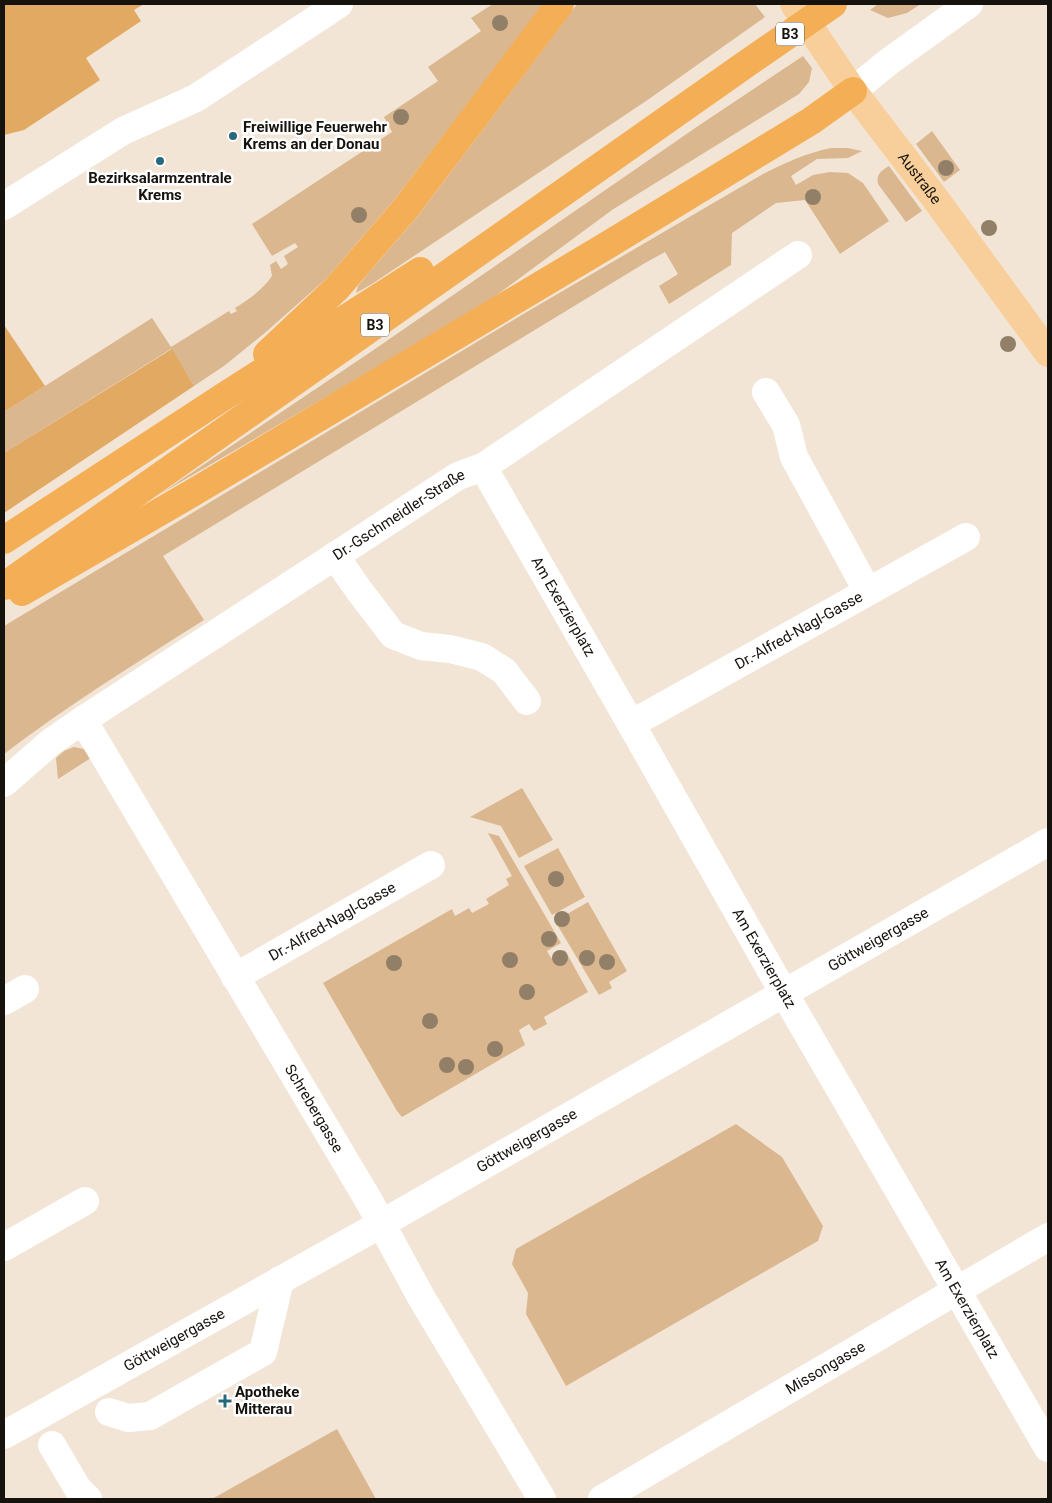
<svg xmlns="http://www.w3.org/2000/svg" width="1052" height="1503" font-family="Roboto,sans-serif">
<style>
.green{fill:#dab78f}
.forest{fill:#e2a963}
.lines{fill:none;stroke-linecap:round;stroke-linejoin:round}
.minor{stroke:#fff;stroke-width:28}
.major{stroke:#f8cf9a;stroke-width:28}
.highway{stroke:#f4af56;stroke-width:28}
.tree{fill:#917f67}
.poi-dot{fill:#27697c;stroke:#fff;stroke-width:2}
.labels{text-anchor:middle;dominant-baseline:central;stroke-width:5;stroke-linejoin:round;paint-order:stroke}
.shield{fill:#fff;stroke:#5c5956;stroke-width:1}
.shield-label{font-size:14px;font-weight:bold;fill:#16120d}
.poi-label{font-size:15px;font-weight:bold;fill:#16120d;stroke:#fff;text-anchor:start}
.street-label{font-size:15px;fill:#16120d;stroke:#fff}
</style>
<rect width="100%" height="100%" fill="#f2e5d6"/>
<g class="green">
<path d="M493 4H544L395 199 327 278 266 332 224 366 194 386 171 349 4 453V412L152 318 171 347 229 311 231 314 237 311 235 308C250 299 262 290 272 276L270 265 276 261 281 269 288 264 284 256 298 247 295 243 272 256 252 224 392 132 384 117 438 81 428 67 481 31 471 18Z"/>
<polygon points="577,4 755,4 765,17 649,99 372,284 356,293 358,286 366,276 417,217"/>
<polygon points="878,4 921,4 907,13 888,18 870,10"/>
<polygon points="803,56 812,68 809,82 799,94 612,210 482,306 160,494 375,349 701,124"/>
<polygon points="932,131 960,170 944,182 916,144"/>
<path d="M831 148H848L862 151 848 158 817 159 791 176 796 185 813 175 830 172 848 173 863 183 889 221 840 254 805 200 776 203 732 233 731 265 669 304 659 286 678 274 665 252 645 263 163 556 204 620C136 663 68 705 4 754V626L525 313 763 174C785 163 806 153 831 148Z"/>
<path d="M889 166 922 211 906 222 878 184C876 174 881 171 889 166Z"/>
<polygon points="74,747 84,749 94,756 58,779 56,758 64,751"/>
<polygon points="522,788 553,840 519,858 501,826 470,817"/>
<polygon points="488,833 499,836 561,943 547,951 551,958 565,950 588,992 544,1017 547,1024 534,1031 529,1024 519,1030 525,1045 402,1117 397,1111 323,983 452,909 455,916 469,908 472,913 489,904 486,899 509,885 506,879 512,876"/>
<polygon points="558,848 585,897 552,915 524,866"/>
<polygon points="588,902 627,971 609,982 612,988 599,995 555,921"/>
<polygon points="736,1124 782,1157 823,1226 818,1241 566,1386 526,1314 528,1293 512,1264 516,1249"/>
<polygon points="337,1429 376,1499 212,1499"/>
</g>
<g class="forest">
<polygon points="4,4 144,4 134,10 141,21 86,58 100,80 24,130 4,135"/>
<polygon points="4,325 45,386 4,412"/>
<polygon points="172,349 194,386 4,513 4,453"/>
</g>
<g class="lines">
<g class="minor">
<polyline points="853,91 887,63 969,4"/>
<polyline points="4,206 123,131 196,98 339,4"/>
<polyline points="766,392 786,425 794,457 868,592"/>
<path id="s1" d="M483 467 631 724 773 974 1048 1448"/>
<polyline points="335,556 358,589 393,635 421,646 450,649 482,657 504,671 527,701"/>
<path id="s2" d="M83 720 369 1201 421 1297 542 1499"/>
<path id="s3" d="M631 724 966 537"/>
<path id="s4" d="M4 783 51 742 83 720 458 476 483 467 798 255"/>
<path id="s5" d="M235 977 431 865"/>
<polyline points="4,1001 25,989"/>
<polyline points="4,1247 85,1201"/>
<polyline points="109,1412 128,1418 150,1416 263,1352 280,1280"/>
<path id="s6" d="M4 1435 381 1224 1048 842"/>
<polyline points="52,1445 78,1489 88,1499"/>
<path id="s7" d="M602 1499 1048 1237"/>
</g>
<path class="major" id="s8" d="M794 4 853 91 934 197 1048 353"/>
<g class="highway">
<polyline points="267,354 337,288 406,208 560,4"/>
<polyline points="4,540 223,397 420,271"/>
<polyline points="4,586 746,64 833,4"/>
<polyline points="22,592 194,492 606,246 811,121 853,91"/>
</g>
</g>
<g class="tree">
<circle cx="500" cy="23" r="8"/>
<circle cx="401" cy="117" r="8"/>
<circle cx="946" cy="168" r="8"/>
<circle cx="813" cy="197" r="8"/>
<circle cx="359" cy="215" r="8"/>
<circle cx="989" cy="228" r="8"/>
<circle cx="1008" cy="344" r="8"/>
<circle cx="556" cy="879" r="8"/>
<circle cx="562" cy="919" r="8"/>
<circle cx="549" cy="939" r="8"/>
<circle cx="560" cy="958" r="8"/>
<circle cx="587" cy="958" r="8"/>
<circle cx="510" cy="960" r="8"/>
<circle cx="607" cy="962" r="8"/>
<circle cx="394" cy="963" r="8"/>
<circle cx="527" cy="992" r="8"/>
<circle cx="430" cy="1021" r="8"/>
<circle cx="495" cy="1049" r="8"/>
<circle cx="447" cy="1065" r="8"/>
<circle cx="466" cy="1067" r="8"/>
</g>
<g class="poi-dot">
<circle cx="233" cy="136" r="5"/>
<circle cx="160" cy="161" r="5"/>
<path d="M222.5 1393.5h5v5h5v5h-5v5h-5v-5h-5v-5h5z"/>
</g>
<g class="labels">
<g class="shield">
<rect x="776" y="22.5" width="28" height="23" rx="4"/>
<rect x="361" y="313.5" width="28" height="23" rx="4"/>
</g>
<g class="shield-label">
<text x="790" y="34">B3</text>
<text x="375" y="325">B3</text>
</g>
<g class="poi-label">
<text x="243" y="127">Freiwillige Feuerwehr<tspan x="243" dy="17">Krems an der Donau</tspan></text>
<text x="160" y="178" text-anchor="middle">Bezirksalarmzentrale<tspan x="160" dy="17">Krems</tspan></text>
<text x="235" y="1392">Apotheke<tspan x="235" dy="17">Mitterau</tspan></text>
</g>
<g class="street-label">
<text stroke="none"><textPath href="#s8" startOffset="215">Austraße</textPath></text>
<text stroke="none"><textPath href="#s4" startOffset="478">Dr.-Gschmeidler-Straße</textPath></text>
<text stroke="none"><textPath href="#s1" startOffset="161">Am Exerzierplatz</textPath></text>
<text stroke="none"><textPath href="#s3" startOffset="192">Dr.-Alfred-Nagl-Gasse</textPath></text>
<text stroke="none"><textPath href="#s5" startOffset="112">Dr.-Alfred-Nagl-Gasse</textPath></text>
<text stroke="none"><textPath href="#s6" startOffset="1005">Göttweigergasse</textPath></text>
<text stroke="none"><textPath href="#s1" startOffset="566">Am Exerzierplatz</textPath></text>
<text stroke="none"><textPath href="#s2" startOffset="452">Schrebergasse</textPath></text>
<text stroke="none"><textPath href="#s6" startOffset="600">Göttweigergasse</textPath></text>
<text stroke="none"><textPath href="#s1" startOffset="971">Am Exerzierplatz</textPath></text>
<text stroke="none"><textPath href="#s6" startOffset="195">Göttweigergasse</textPath></text>
<text stroke="none"><textPath href="#s7" startOffset="259">Missongasse</textPath></text>
</g>
</g>
<rect width="1052" height="1503" fill="none" stroke="#16120d" stroke-width="10"/>
</svg>
